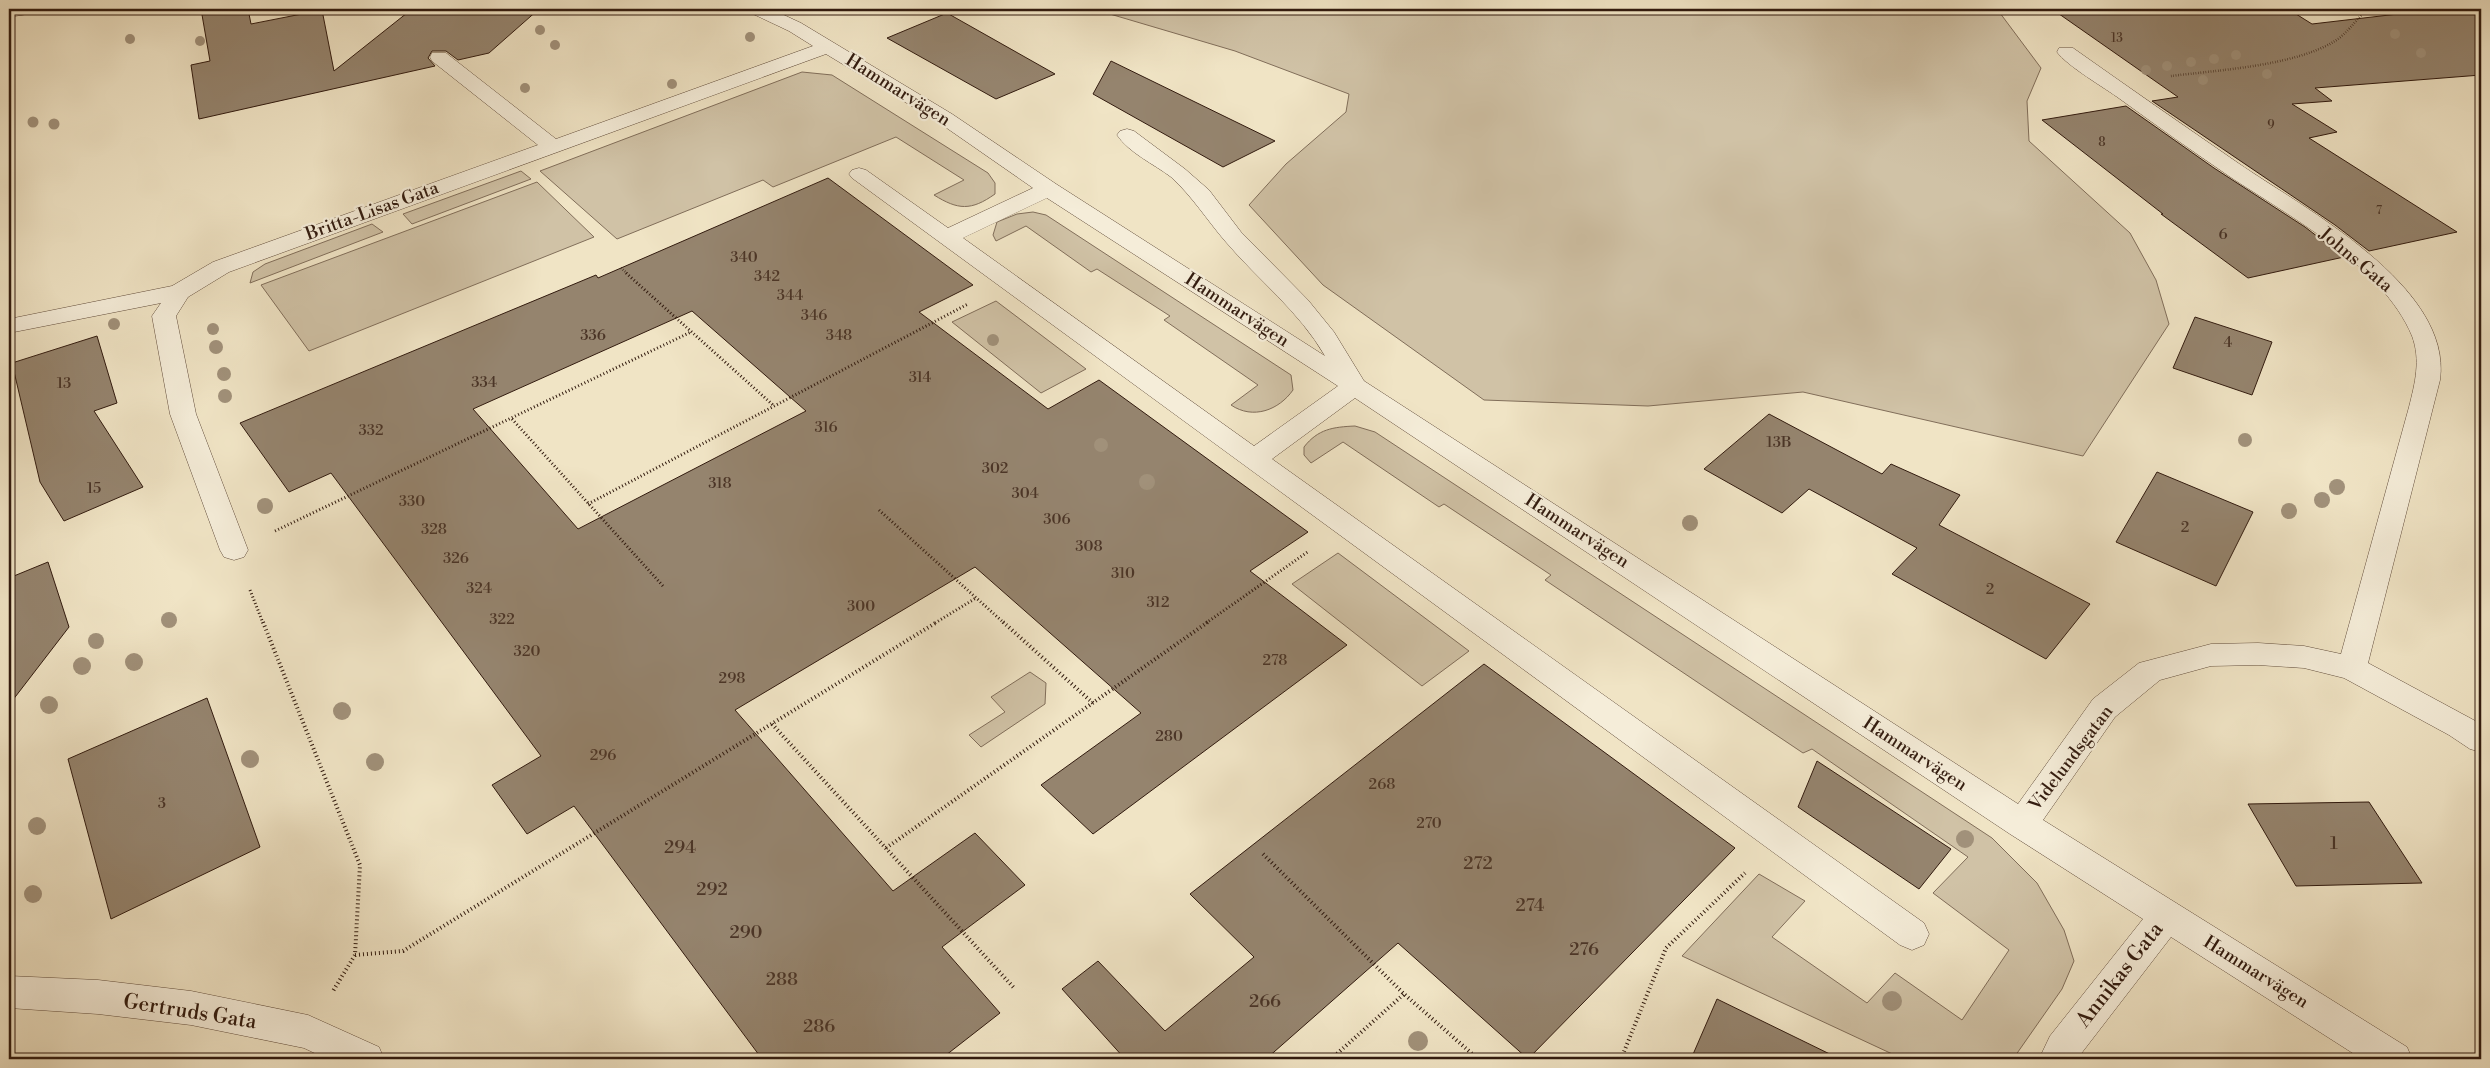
<svg xmlns="http://www.w3.org/2000/svg" width="2490" height="1068" font-family="'Libre Bodoni',serif">
<style>
.green{fill:#d0c2a6;stroke:#816e5a}
.building{fill:#95846e;stroke:#321b0f;fill-rule:evenodd}
.lines{fill:none;stroke-linecap:round;stroke-linejoin:round}
.minor-casing{stroke:#624d3c;stroke-width:1}
.path-far2{stroke:#321b0f;stroke-width:2.5;stroke-dasharray:0.5 2;stroke-linecap:butt}
.path-far1{stroke:#321b0f;stroke-width:3;stroke-dasharray:1 2.5;stroke-linecap:butt}
.path{stroke:#321b0f;stroke-width:4;stroke-dasharray:1 3;stroke-linecap:butt}
.minor{fill:#f5edd9;fill-rule:evenodd}
.tree{fill:#a1917a}
.labels{text-anchor:middle;dominant-baseline:central;stroke-width:4.5;stroke-linejoin:round;paint-order:stroke}
.far-number-label{font-size:12px;fill:#4b3527}
.number-label{font-size:15px;fill:#4b3527}
.street-label{font-size:18px;fill:#321b0f;stroke:#f5edd9}
.near-number-label{font-size:18px;fill:#4b3527}
.near-street-label{font-size:21px;fill:#321b0f;stroke:#f5edd9}
</style>
<rect width="100%" height="100%" fill="#f0e4c5"/>
<filter id="stains"><feTurbulence type="fractalNoise" baseFrequency=".004" numOctaves="4"/><feColorMatrix values="0 0 0 0 .2 0 0 0 0 .09 0 0 0 0 .02 0 0 0 .5 -.17"/></filter>
<radialGradient id="worn" r=".72"><stop offset=".6" stop-color="#630" stop-opacity="0"/><stop offset="1" stop-color="#630" stop-opacity=".3"/></radialGradient>
<g class="green">
<polygon points="1093,9 1997,9 2041,68 2027,101 2029,141 2130,233 2156,280 2169,324 2083,456 1803,392 1648,406 1484,400 1323,285 1249,205 1286,164 1346,112 1349,94 1235,51"/>
<path d="M802,72L832,75L988,173L995,183V194C971,211 958,210 934,195L964,180L896,137L773,187L763,180L617,239L540,171Z"/>
<polygon points="521,171 531,179 412,224 403,214"/>
<polygon points="537,182 594,237 309,351 261,285"/>
<path d="M1033,212L1046,215L1291,375L1293,390C1279,410 1253,420 1231,405L1258,385L1164,320L1170,316L1097,269L1091,272L1026,226L996,241L993,235L997,222L1017,214Z"/>
<polygon points="372,224 383,232 250,283 253,272 265,264"/>
<polygon points="996,301 1086,369 1041,393 952,322"/>
<path d="M1355,426L1375,432L1992,838L2037,883L2064,930L2074,961L2062,989L2013,1059H1903L1682,956L1759,874L1805,901L1772,937L1867,1003L1895,973L1962,1020L2009,950L1933,893L1968,857L1812,749L1803,753L1545,580L1551,575L1444,504L1439,507L1343,442L1311,463L1304,455V447C1318,429 1333,427 1355,426Z"/>
<polygon points="1338,553 1469,651 1422,686 1292,584"/>
<polygon points="1030,672 1046,683 1045,704 981,747 969,735 1005,712 991,697"/>
</g>
<g class="building">
<polygon points="201,9 248,9 251,24 322,10 334,71 412,9 539,9 489,53 458,60 446,51 432,51 428,58 435,66 199,119 191,65 210,61"/>
<polygon points="2052,9 2288,9 2312,24 2441,9 2481,9 2481,75 2315,88 2332,101 2292,104 2337,132 2309,138 2457,232 2369,251 2335,225 2152,101 2178,97"/>
<polygon points="947,13 1055,74 996,99 887,38"/>
<polygon points="1111,61 1275,141 1223,167 1093,94"/>
<polygon points="2126,106 2214,168 2305,227 2344,257 2248,278 2161,214 2163,214 2042,120"/>
<path d="M828,178L973,285L919,312L1048,409L1099,380L1308,532L1250,571L1347,645L1093,834L1041,785L1141,713L975,567L735,710L893,891L975,833L1025,885L942,947L1000,1013L941,1059H762L574,806L527,834L492,785L541,756L331,473L289,492L240,423L596,275L598,278ZM692,311L806,411L578,529L473,409Z"/>
<polygon points="2195,317 2272,342 2252,395 2173,368"/>
<polygon points="97,336 117,403 94,411 143,487 64,521 40,482 12,363"/>
<polygon points="1769,414 1882,474 1891,464 1960,495 1939,525 2090,604 2046,659 1892,574 1917,548 1809,489 1782,513 1704,469"/>
<polygon points="2157,472 2253,512 2216,586 2116,542"/>
<polygon points="48,562 69,627 9,705 9,578"/>
<polygon points="1484,664 1735,848 1528,1059 1398,943 1266,1059 1125,1059 1062,989 1098,961 1165,1031 1254,957 1190,894"/>
<polygon points="207,698 260,847 111,919 68,759"/>
<polygon points="1817,761 1951,849 1919,889 1798,807"/>
<polygon points="2369,802 2422,883 2296,886 2248,804"/>
<polygon points="1717,999 1840,1059 1691,1059"/>
</g>
<g class="lines">
<defs>
<g id="minor">
<polygon points="9,9 37,9 34,13 9,17"/>
<path d="M748,9H771L801,23L952,114L1056,184L1325,356C1299,311 1258,280 1225,241C1207,220 1192,196 1171,177C1154,164 1129,153 1117,135L1120,131L1127,129L1134,131L1185,169L1209,190L1241,232L1308,300L1334,332L1364,381L2018,804L2093,699L2139,663L2211,644L2258,643L2304,646L2341,654L2409,407C2415,383 2421,360 2412,336C2383,266 2289,216 2229,176C2192,151 2156,125 2120,99C2105,88 2067,66 2057,52L2059,48H2073C2128,87 2183,125 2238,163C2303,208 2453,286 2440,380L2368,663L2481,724V752L2470,749L2449,735L2344,678L2304,668L2258,665L2211,666L2160,680L2115,717L2043,820L2407,1047L2412,1059H2362L2171,937L2077,1059H2039L2050,1036L2143,919L2010,834L1355,398L1272,459L1924,923L1929,934L1924,945L1912,950L1900,945L852,178L849,174L852,170L859,168L866,170L948,228L1033,188L938,122L826,54L229,272L188,297L176,316L196,414L248,550L244,557L234,560L224,557L220,550L170,414L152,316L161,303L9,333V319L172,286L213,262L538,145L432,61L430,57L432,53H446L556,139L813,46L789,31L751,13ZM1047,198L1338,386L1254,446L963,238Z"/>
<polygon points="9,976 98,980 191,991 308,1015 379,1047 384,1059 327,1059 304,1048 191,1025 98,1014 9,1008"/>
</g>
</defs>
<use href="#minor" class="minor-casing"/>
<g class="path-far2">
<path d="M2171,76C2219,70 2294,66 2335,41C2348,33 2356,19 2368,9"/>
<polyline points="621,268 628,274"/>
</g>
<g class="path-far1">
<polyline points="626,273 773,405"/>
<polyline points="512,419 663,586"/>
<polyline points="588,504 968,304"/>
<polyline points="879,510 1004,623"/>
<polyline points="275,531 691,332"/>
<polyline points="250,590 263,623"/>
<polyline points="935,623 976,598"/>
<polyline points="1206,623 1309,551"/>
</g>
<g class="path">
<polyline points="263,622 360,865 355,955 333,991"/>
<polyline points="1003,622 1094,704"/>
<polyline points="772,724 1015,989"/>
<polyline points="886,848 1208,622"/>
<polyline points="1263,854 1404,994 1478,1059"/>
<polyline points="355,955 403,951 937,622"/>
<polyline points="1331,1059 1404,994"/>
<polyline points="1621,1059 1666,948 1745,873"/>
</g>
<use href="#minor" class="minor"/>
</g>
<g class="tree">
<circle cx="540" cy="30" r="5"/>
<circle cx="2395" cy="34" r="5"/>
<circle cx="750" cy="37" r="5"/>
<circle cx="130" cy="39" r="5"/>
<circle cx="200" cy="41" r="5"/>
<circle cx="555" cy="45" r="5"/>
<circle cx="2421" cy="53" r="5"/>
<circle cx="2236" cy="55" r="5"/>
<circle cx="2214" cy="59" r="5"/>
<circle cx="2191" cy="62" r="5"/>
<circle cx="2167" cy="66" r="5"/>
<circle cx="2146" cy="70" r="5"/>
<circle cx="2267" cy="74" r="5"/>
<circle cx="2203" cy="80" r="5"/>
<circle cx="672" cy="84" r="5"/>
<circle cx="525" cy="88" r="5"/>
<circle cx="33" cy="122" r="5.5"/>
<circle cx="54" cy="124" r="5.5"/>
<circle cx="114" cy="324" r="6"/>
<circle cx="213" cy="329" r="6"/>
<circle cx="993" cy="340" r="6"/>
<circle cx="216" cy="347" r="7"/>
<circle cx="224" cy="374" r="7"/>
<circle cx="225" cy="396" r="7"/>
<circle cx="2245" cy="440" r="7"/>
<circle cx="1101" cy="445" r="7"/>
<circle cx="1147" cy="482" r="8"/>
<circle cx="2337" cy="487" r="8"/>
<circle cx="2322" cy="500" r="8"/>
<circle cx="265" cy="506" r="8"/>
<circle cx="2289" cy="511" r="8"/>
<circle cx="1690" cy="523" r="8"/>
<circle cx="169" cy="620" r="8"/>
<circle cx="96" cy="641" r="8"/>
<circle cx="134" cy="662" r="9"/>
<circle cx="82" cy="666" r="9"/>
<circle cx="49" cy="705" r="9"/>
<circle cx="342" cy="711" r="9"/>
<circle cx="250" cy="759" r="9"/>
<circle cx="375" cy="762" r="9"/>
<circle cx="37" cy="826" r="9"/>
<circle cx="1965" cy="839" r="9"/>
<circle cx="33" cy="894" r="9"/>
<circle cx="1892" cy="1001" r="10"/>
<circle cx="1418" cy="1041" r="10"/>
</g>
<g class="labels">
<g class="far-number-label">
<text x="2117" y="38">13</text>
<text x="2271" y="125">9</text>
<text x="2102" y="142">8</text>
<text x="2379" y="210">7</text>
</g>
<g class="number-label">
<text x="2223" y="234">6</text>
<text x="744" y="257">340</text>
<text x="767" y="276">342</text>
<text x="790" y="295">344</text>
<text x="814" y="315">346</text>
<text x="593" y="335">336</text>
<text x="839" y="335">348</text>
<text x="2228" y="342">4</text>
<text x="920" y="377">314</text>
<text x="484" y="382">334</text>
<text x="64" y="383">13</text>
<text x="826" y="427">316</text>
<text x="371" y="430">332</text>
<text x="1779" y="442">13B</text>
<text x="995" y="468">302</text>
<text x="720" y="483">318</text>
<text x="94" y="488">15</text>
<text x="1025" y="493">304</text>
<text x="412" y="501">330</text>
<text x="1057" y="519">306</text>
<text x="2185" y="527">2</text>
<text x="434" y="529">328</text>
<text x="1089" y="546">308</text>
<text x="456" y="558">326</text>
<text x="1123" y="573">310</text>
<text x="479" y="588">324</text>
<text x="1990" y="589">2</text>
<text x="1158" y="602">312</text>
<text x="861" y="606">300</text>
<text x="502" y="619">322</text>
<text x="527" y="651">320</text>
<text x="1275" y="660">278</text>
<text x="732" y="678">298</text>
<text x="1169" y="736">280</text>
<text x="603" y="755">296</text>
<text x="1382" y="784">268</text>
<text x="162" y="803">3</text>
<text x="1429" y="823">270</text>
</g>
<g class="street-label">
<text transform="translate(898 90) rotate(32)">Hammarvägen</text>
<text transform="translate(372 211) rotate(-20)">Britta-Lisas Gata</text>
<text transform="translate(2356 260) rotate(40)">Johns Gata</text>
<text transform="translate(1237 310) rotate(33)">Hammarvägen</text>
<text transform="translate(1577 531) rotate(33)">Hammarvägen</text>
<text transform="translate(1915 754) rotate(33)">Hammarvägen</text>
<text transform="translate(2071 758) rotate(-53)">Videlundsgatan</text>
<text transform="translate(2256 972) rotate(32)">Hammarvägen</text>
</g>
<g class="near-number-label">
<text x="2334" y="843">1</text>
<text x="680" y="847">294</text>
<text x="1478" y="863">272</text>
<text x="712" y="889">292</text>
<text x="1530" y="905">274</text>
<text x="746" y="932">290</text>
<text x="1584" y="949">276</text>
<text x="782" y="979">288</text>
<text x="1265" y="1001">266</text>
<text x="819" y="1026">286</text>
</g>
<g class="near-street-label">
<text transform="translate(2120 975) rotate(-52)">Annikas Gata</text>
<text transform="translate(190 1012) rotate(9)">Gertruds Gata</text>
</g>
</g>
<rect width="2490" height="1068" fill="none" stroke="#f0e4c5" stroke-width="30"/>
<rect x="10" y="10" width="2470" height="1048" fill="none" stroke="#321b0f" stroke-width="2.5"/>
<rect x="15" y="15" width="2460" height="1038" fill="none" stroke="#321b0f"/>
<rect width="100%" height="100%" filter="url(#stains)"/>
<rect width="100%" height="100%" fill="url(#worn)"/>
</svg>
